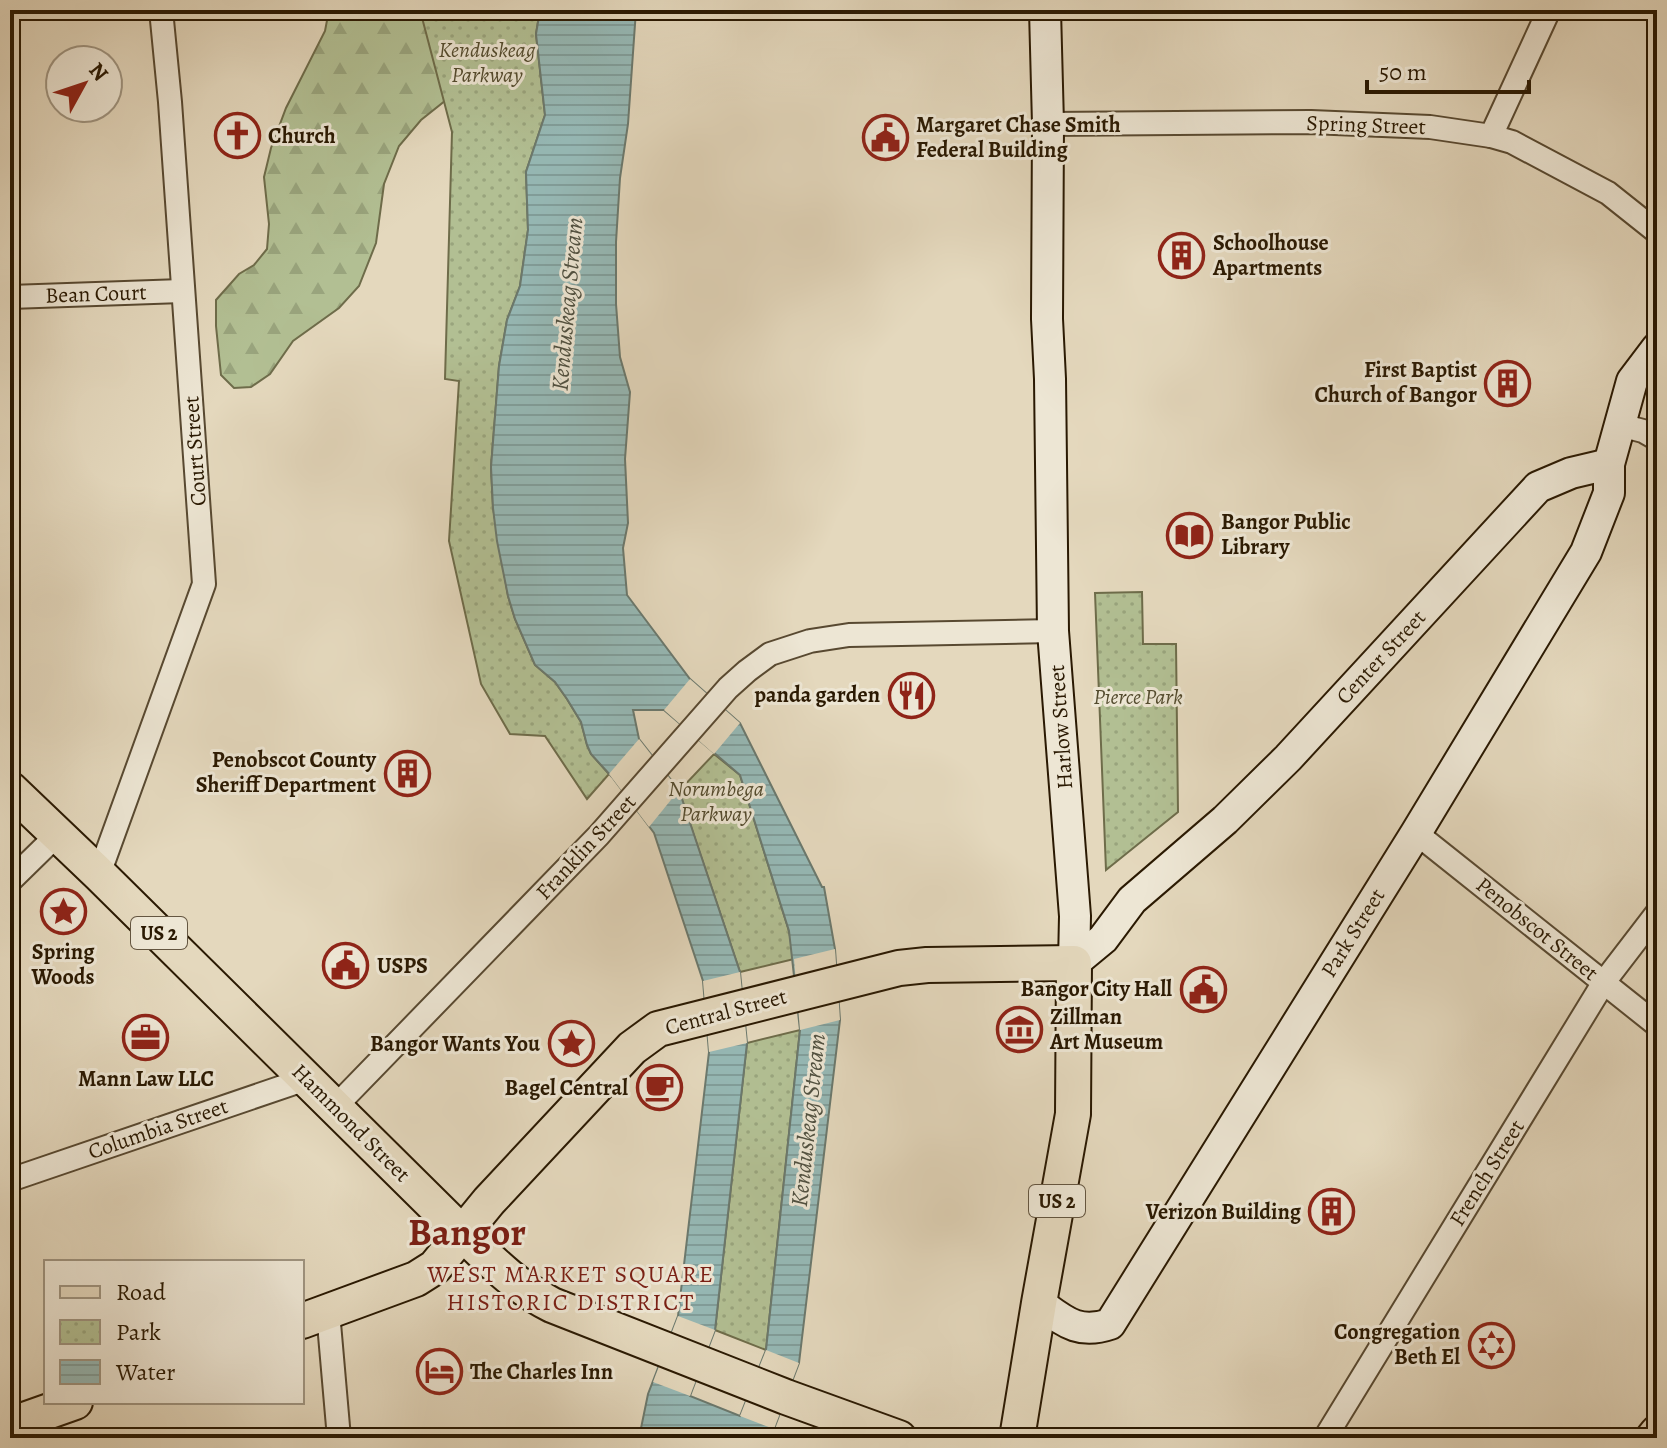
<svg xmlns="http://www.w3.org/2000/svg" width="1667" height="1448" font-family="Alegreya,serif">
<style>
.forest{fill:url(#forest-firs);stroke:#6e6c4a;stroke-width:2}
.park{fill:url(#park-dots);stroke:#6e6c4a;stroke-width:2}
.water{fill:url(#water-rules);stroke:#6b796e;stroke-width:2;fill-rule:evenodd}
.pier{fill:#e4d8bd}
.lines{fill:none;stroke-linecap:round;stroke-linejoin:round}
.street-casing{stroke:#584931;stroke-width:26}
.secondary-casing{stroke:#2a1902;stroke-width:34}
.primary-casing{stroke:#2a1902;stroke-width:38}
.street{stroke:#ede6d4;stroke-width:22}
.secondary{stroke:#ede6d4;stroke-width:30}
.primary{stroke:#e4d8bd;stroke-width:34}
.labels{text-anchor:middle;dominant-baseline:central;stroke-width:6;stroke-linejoin:round;paint-order:stroke}
.shield{fill:#ede6d4;stroke:#645641;stroke-width:2}
.shield-label{font-size:20px;font-weight:bold;fill:#2a1902}
.park-label{font-size:22px;font-style:italic;fill:#534b2e;stroke:#ede6d4}
.poi-label{font-size:22px;font-weight:bold;fill:#2a1902;stroke:#ede6d4;text-anchor:end}
.street-label{font-size:22px;fill:#2a1902;stroke:#ede6d4}
.water-label{font-size:24px;font-style:italic;fill:#505141;stroke:#ede6d4}
.neighbourhood-label{font-size:24px;letter-spacing:2px;fill:#7a1f14;stroke:#ede6d4}
.town-label{font-size:38px;font-weight:bold;fill:#7a1f14;stroke:#ede6d4}
</style>
<defs>
<pattern id="forest-firs" width="22" height="20" patternUnits="userSpaceOnUse" patternTransform="scale(2)"><rect width="22" height="20" fill="#b2bf93"/><path d="M5 1l3.5 6h-7zM16 11l3.5 6h-7z" fill="#99a47d"/></pattern>
<pattern id="park-dots" width="8" height="8" patternUnits="userSpaceOnUse" patternTransform="scale(2)"><rect width="8" height="8" fill="#b2bf93"/><path d="M2 2h.1M6 6h.1" fill="none" stroke="#99a47d" stroke-width="1.8" stroke-linecap="round"/></pattern>
<pattern id="water-rules" width="6" height="5" patternUnits="userSpaceOnUse" patternTransform="scale(2)"><rect width="6" height="5" fill="#96b9b6"/><path d="M0 2.5h6" fill="none" stroke="#819e9b"/></pattern>
</defs>
<rect width="100%" height="100%" fill="#e4d8bd"/>
<filter id="stains"><feTurbulence type="fractalNoise" baseFrequency=".0025" numOctaves="4"/><feColorMatrix values="0 0 0 0 .2 0 0 0 0 .09 0 0 0 0 .02 0 0 0 .5 -.17"/></filter>
<radialGradient id="worn" r=".72"><stop offset=".6" stop-color="#630" stop-opacity="0"/><stop offset="1" stop-color="#630" stop-opacity=".3"/></radialGradient>
<polygon class="forest" points="329,10 494,10 446,100 421,120 399,146 384,184 376,243 359,286 339,308 293,341 270,374 251,387 234,388 221,375 216,326 216,300 239,274 254,265 267,249 269,224 264,177 271,148 286,108 325,31"/>
<g class="park">
<polygon points="420,10 540,10 536,34 545,115 526,172 528,230 520,286 507,320 499,366 491,467 493,508 508,596 515,619 535,665 555,682 567,699 581,722 587,745 591,754 609,774 587,799 545,736 510,734 481,684 449,541 459,381 445,379 452,132"/>
<polygon points="1142,592 1143,644 1176,644 1178,812 1106,870 1095,593"/>
<polygon points="714,754 740,775 789,931 794,959 740,972 679,791"/>
<polygon points="800,1030 766,1350 715,1330 747,1043"/>
</g>
<path class="water" d="M540,10H636L628,124L620,178L616,242V304L620,357L630,392L625,459L628,523L623,548L627,595L690,679L740,723L822,887H824L835,949L840,1020L799,1363L774,1429L773,1438H639L648,1394L678,1316L709,1052L703,981L654,833L612,777L591,754L587,745L581,722L567,699L555,682L535,665L515,619L508,596L497,541L493,508L491,467L499,366L507,320L520,286L528,230L526,172L545,115L536,34ZM633,710H664L740,775L789,931L800,1030L766,1350L740,1416L690,1396L715,1330L747,1043L740,972L679,790L639,739Z"/>
<g class="pier">
<polygon points="690,679 740,723 714,754 664,710"/>
<polygon points="639,739 679,790 649,827 609,774"/>
<polygon points="835,949 840,1020 800,1030 794,959"/>
<polygon points="740,972 747,1043 709,1052 703,981"/>
<polygon points="678,1316 715,1330 690,1396 653,1382"/>
<polygon points="766,1350 799,1363 774,1429 740,1416"/>
</g>
<g class="lines">
<defs>
<g id="street">
<polyline points="1048,124 1311,122 1430,127 1491,136 1512,142 1608,193 1657,232"/>
<polyline points="1491,136 1549,10"/>
<polyline points="10,297 182,291"/>
<polyline points="1620,425 1643,431 1657,439"/>
<polyline points="1416,833 1657,1025"/>
<polyline points="99,874 204,584 170,102 161,10"/>
<polyline points="10,881 57,835"/>
<polyline points="335,1107 599,835 728,688 747,671 770,654 810,641 849,635 1053,631"/>
<polyline points="10,1180 306,1079"/>
<polyline points="328,1312 339,1438"/>
<polyline points="1325,1438 1604,982 1657,913"/>
</g>
<g id="secondary">
<polyline points="1045,10 1048,124 1047,319 1050,379 1053,631 1075,916 1074,963"/>
<polyline points="1074,963 1103,939 1132,900 1225,820 1288,758 1538,487 1571,473 1609,464"/>
<path d="M1039,1303C1064,1321 1078,1335 1110,1324L1416,833L1586,552L1609,493V464L1632,381L1657,348"/>
</g>
<g id="primary">
<path d="M10,789L99,874L463,1234C492,1262 515,1286 552,1305L786,1397L899,1438"/>
<polyline points="302,1321 416,1279 435,1267 489,1201 632,1048 658,1029 899,968 927,965 1074,963 1073,1114 1039,1303 1017,1438"/>
<polyline points="10,1425 75,1402"/>
<polyline points="1653,1438 1657,1433"/>
</g>
</defs>
<use href="#street" class="street-casing"/>
<use href="#secondary" class="secondary-casing"/>
<use href="#primary" class="primary-casing"/>
<use href="#street" class="street"/>
<use href="#secondary" class="secondary"/>
<use href="#primary" class="primary"/>
</g>
<defs>
<symbol id="church-ring" viewBox="-11 -11 22 22"><circle r="9.5" fill="#ede6d4" stroke="#8f2418" stroke-width="1.5"/><path d="M-1.2-6h2.4v3.5h3.3v2.4h-3.3V6h-2.4V-.1h-3.3v-2.4h3.3Z" fill="#8f2418"/></symbol>
<symbol id="civic-ring" viewBox="-11 -11 22 22"><circle r="9.5" fill="#ede6d4" stroke="#8f2418" stroke-width="1.5"/><path d="M-.6-6.5H3V-4.5H.6V-3L4-1V1h2V6H-6V1h2V-1L-.6-3ZM-1.2 2.5V6h2.4V2.5Z" fill="#8f2418"/></symbol>
<symbol id="building-ring" viewBox="-11 -11 22 22"><circle r="9.5" fill="#ede6d4" stroke="#8f2418" stroke-width="1.5"/><path d="M-4-6H4V6H1V3H-1V6H-4ZM-2.5-4.3h1.7v1.8h-1.7ZM.8-4.3h1.7v1.8H.8ZM-2.5-1h1.7V.8h-1.7ZM.8-1h1.7V.8H.8Z" fill="#8f2418"/></symbol>
<symbol id="library-ring" viewBox="-11 -11 22 22"><circle r="9.5" fill="#ede6d4" stroke="#8f2418" stroke-width="1.5"/><path d="M-6-4Q-3-5.5-.7-3.5V5Q-3 3-6 4ZM6-4Q3-5.5 .7-3.5V5Q3 3 6 4Z" fill="#8f2418"/></symbol>
<symbol id="restaurant-ring" viewBox="-11 -11 22 22"><circle r="9.5" fill="#ede6d4" stroke="#8f2418" stroke-width="1.5"/><path d="M-5-6h1v4h1v-4h1v4h1v-4h1v5L-1.5 .5V6h-2V.5L-5-1ZM5-6V6H3V1.5H1.5Q1.5-4 5-6Z" fill="#8f2418"/></symbol>
<symbol id="sight-ring" viewBox="-11 -11 22 22"><circle r="9.5" fill="#ede6d4" stroke="#8f2418" stroke-width="1.5"/><path d="M0-6L1.8-2.2L6-1.7L2.9 1.2L3.7 5.4L0 3.3L-3.7 5.4L-2.9 1.2L-6-1.7L-1.8-2.2Z" fill="#8f2418"/></symbol>
<symbol id="museum-ring" viewBox="-11 -11 22 22"><circle r="9.5" fill="#ede6d4" stroke="#8f2418" stroke-width="1.5"/><path d="M0-6L6-3V-2H-6V-3ZM-5-1h2V3h-2ZM-1-1h2V3h-2ZM3-1h2V3H3ZM-6 4H6V6H-6Z" fill="#8f2418"/></symbol>
<symbol id="office-ring" viewBox="-11 -11 22 22"><circle r="9.5" fill="#ede6d4" stroke="#8f2418" stroke-width="1.5"/><path d="M-6-3h4V-5.5h4V-3h4V5H-6ZM-1-4.5V-3h2v-1.5ZM-6 0V1H6V0Z" fill="#8f2418"/></symbol>
<symbol id="cafe-ring" viewBox="-11 -11 22 22"><circle r="9.5" fill="#ede6d4" stroke="#8f2418" stroke-width="1.5"/><path d="M-5.5-4.5H6V0H3Q3 3.5 0 3.5H-2.5Q-5.5 3.5-5.5 0ZM3-3.2v2h1.7v-2ZM-6 4.5H4V6H-6Z" fill="#8f2418"/></symbol>
<symbol id="synagogue-ring" viewBox="-11 -11 22 22"><circle r="9.5" fill="#ede6d4" stroke="#8f2418" stroke-width="1.5"/><path d="M0-6.5L5.6 3.2H-5.6ZM0 6.5L5.6-3.2H-5.6Z" fill="#8f2418"/></symbol>
<symbol id="hotel-ring" viewBox="-11 -11 22 22"><circle r="9.5" fill="#ede6d4" stroke="#8f2418" stroke-width="1.5"/><path d="M-6-4.5h1.5V1H6V5H4.5V3h-9V5H-6ZM-4 0a1.8 1.8 0 1 1 3.6 0ZM.5 0V-2.5h3Q6-2.5 6 0Z" fill="#8f2418"/></symbol>
</defs>
<g fill-rule="evenodd">
<use href="#church-ring" x="212" y="110" width="51" height="51"/>
<use href="#civic-ring" x="860" y="112" width="51" height="51"/>
<use href="#building-ring" x="1156" y="230" width="51" height="51"/>
<use href="#building-ring" x="1482" y="358" width="51" height="51"/>
<use href="#library-ring" x="1164" y="510" width="51" height="51"/>
<use href="#restaurant-ring" x="886" y="670" width="51" height="51"/>
<use href="#building-ring" x="382" y="748" width="51" height="51"/>
<use href="#sight-ring" x="38" y="886" width="51" height="51"/>
<use href="#civic-ring" x="320" y="940" width="51" height="51"/>
<use href="#civic-ring" x="1178" y="964" width="51" height="51"/>
<use href="#museum-ring" x="994" y="1004" width="51" height="51"/>
<use href="#office-ring" x="120" y="1012" width="51" height="51"/>
<use href="#sight-ring" x="546" y="1018" width="51" height="51"/>
<use href="#cafe-ring" x="634" y="1062" width="51" height="51"/>
<use href="#building-ring" x="1306" y="1186" width="51" height="51"/>
<use href="#synagogue-ring" x="1466" y="1320" width="51" height="51"/>
<use href="#hotel-ring" x="414" y="1346" width="51" height="51"/>
</g>
<g class="labels">
<g class="shield">
<rect x="131" y="917" width="56" height="32" rx="6"/>
<rect x="1029" y="1185" width="56" height="32" rx="6"/>
</g>
<g class="shield-label">
<text x="159" y="933">US 2</text>
<text x="1057" y="1201">US 2</text>
</g>
<g class="park-label">
<text x="487" y="50">Kenduskeag<tspan x="487" dy="25">Parkway</tspan></text>
<text x="1138" y="697">Pierce Park</text>
<text x="716" y="789">Norumbega<tspan x="716" dy="25">Parkway</tspan></text>
</g>
<g class="poi-label">
<text x="916" y="125" text-anchor="start">Margaret Chase Smith<tspan x="916" dy="25">Federal Building</tspan></text>
<text x="268" y="136" text-anchor="start">Church</text>
<text x="1213" y="243" text-anchor="start">Schoolhouse<tspan x="1213" dy="25">Apartments</tspan></text>
<text x="1477" y="370">First Baptist<tspan x="1477" dy="25">Church of Bangor</tspan></text>
<text x="1221" y="522" text-anchor="start">Bangor Public<tspan x="1221" dy="25">Library</tspan></text>
<text x="880" y="695">panda garden</text>
<text x="376" y="760">Penobscot County<tspan x="376" dy="25">Sheriff Department</tspan></text>
<text x="63" y="952" text-anchor="middle">Spring<tspan x="63" dy="25">Woods</tspan></text>
<text x="377" y="966" text-anchor="start">USPS</text>
<text x="1172" y="989">Bangor City Hall</text>
<text x="1050" y="1017" text-anchor="start">Zillman<tspan x="1050" dy="25">Art Museum</tspan></text>
<text x="540" y="1044">Bangor Wants You</text>
<text x="146" y="1079" text-anchor="middle">Mann Law LLC</text>
<text x="628" y="1088">Bagel Central</text>
<text x="1301" y="1212">Verizon Building</text>
<text x="1460" y="1332">Congregation<tspan x="1460" dy="25">Beth El</tspan></text>
<text x="470" y="1372" text-anchor="start">The Charles Inn</text>
</g>
<g class="street-label">
<text transform="translate(1366 125) rotate(2)">Spring Street</text>
<text transform="translate(96 294) rotate(-2)">Bean Court</text>
<text transform="translate(195 451) rotate(-94)">Court Street</text>
<text transform="translate(1381 657) rotate(-47)">Center Street</text>
<text transform="translate(1061 727) rotate(-94)">Harlow Street</text>
<text transform="translate(586 847) rotate(-47)">Franklin Street</text>
<text transform="translate(1537 929) rotate(39)">Penobscot Street</text>
<text transform="translate(1353 933) rotate(-58)">Park Street</text>
<text transform="translate(726 1012) rotate(-15)">Central Street</text>
<text transform="translate(351 1123) rotate(45)">Hammond Street</text>
<text transform="translate(158 1129) rotate(-19)">Columbia Street</text>
<text transform="translate(1487 1173) rotate(-58)">French Street</text>
</g>
<g class="water-label">
<text transform="translate(567 304) rotate(-85)">Kenduskeag Stream</text>
<text transform="translate(808 1120) rotate(-84)">Kenduskeag Stream</text>
</g>
<g class="neighbourhood-label">
<text x="571" y="1274">WEST MARKET SQUARE<tspan x="571" dy="28">HISTORIC DISTRICT</tspan></text>
</g>
<g class="town-label">
<text x="467" y="1232">Bangor</text>
</g>
</g>
<rect width="1667" height="1448" fill="none" stroke="#e4d8bd" stroke-width="40"/>
<rect x="12" y="12" width="1643" height="1424" fill="none" stroke="#2a1902" stroke-width="4"/>
<rect x="20" y="20" width="1627" height="1408" fill="none" stroke="#2a1902" stroke-width="2"/>
<rect x="44" y="1260" width="260" height="144" fill="#ede6d4" stroke="#9f9480" stroke-width="2"/>
<rect x="60" y="1286" width="40" height="12" fill="#e4d8bd" stroke="#9f9480" stroke-width="2"/>
<text x="116" y="1300" font-size="24" fill="#2a1902">Road</text>
<rect x="60" y="1320" width="40" height="24" fill="url(#park-dots)" stroke="#9f9480" stroke-width="2"/>
<text x="116" y="1340" font-size="24" fill="#2a1902">Park</text>
<rect x="60" y="1360" width="40" height="24" fill="url(#water-rules)" stroke="#9f9480" stroke-width="2"/>
<text x="116" y="1380" font-size="24" fill="#2a1902">Water</text>
<g transform="translate(84 84) rotate(50)"><circle r="38" fill="#ede6d4" stroke="#9f9480" stroke-width="2"/>
<path d="M0-6L14 30L0 20L-14 30Z" fill="#8f2418"/>
<text y="-12" font-size="22" font-weight="bold" text-anchor="middle" fill="#2a1902">N</text>
</g>
<path d="M1367 80v12h162v-12" fill="none" stroke="#2a1902" stroke-width="4"/>
<text x="1379" y="80" font-size="24" fill="#2a1902" stroke="#ede6d4" stroke-width="6" paint-order="stroke">50 m</text>
<rect width="100%" height="100%" filter="url(#stains)"/>
<rect width="100%" height="100%" fill="url(#worn)"/>
</svg>
